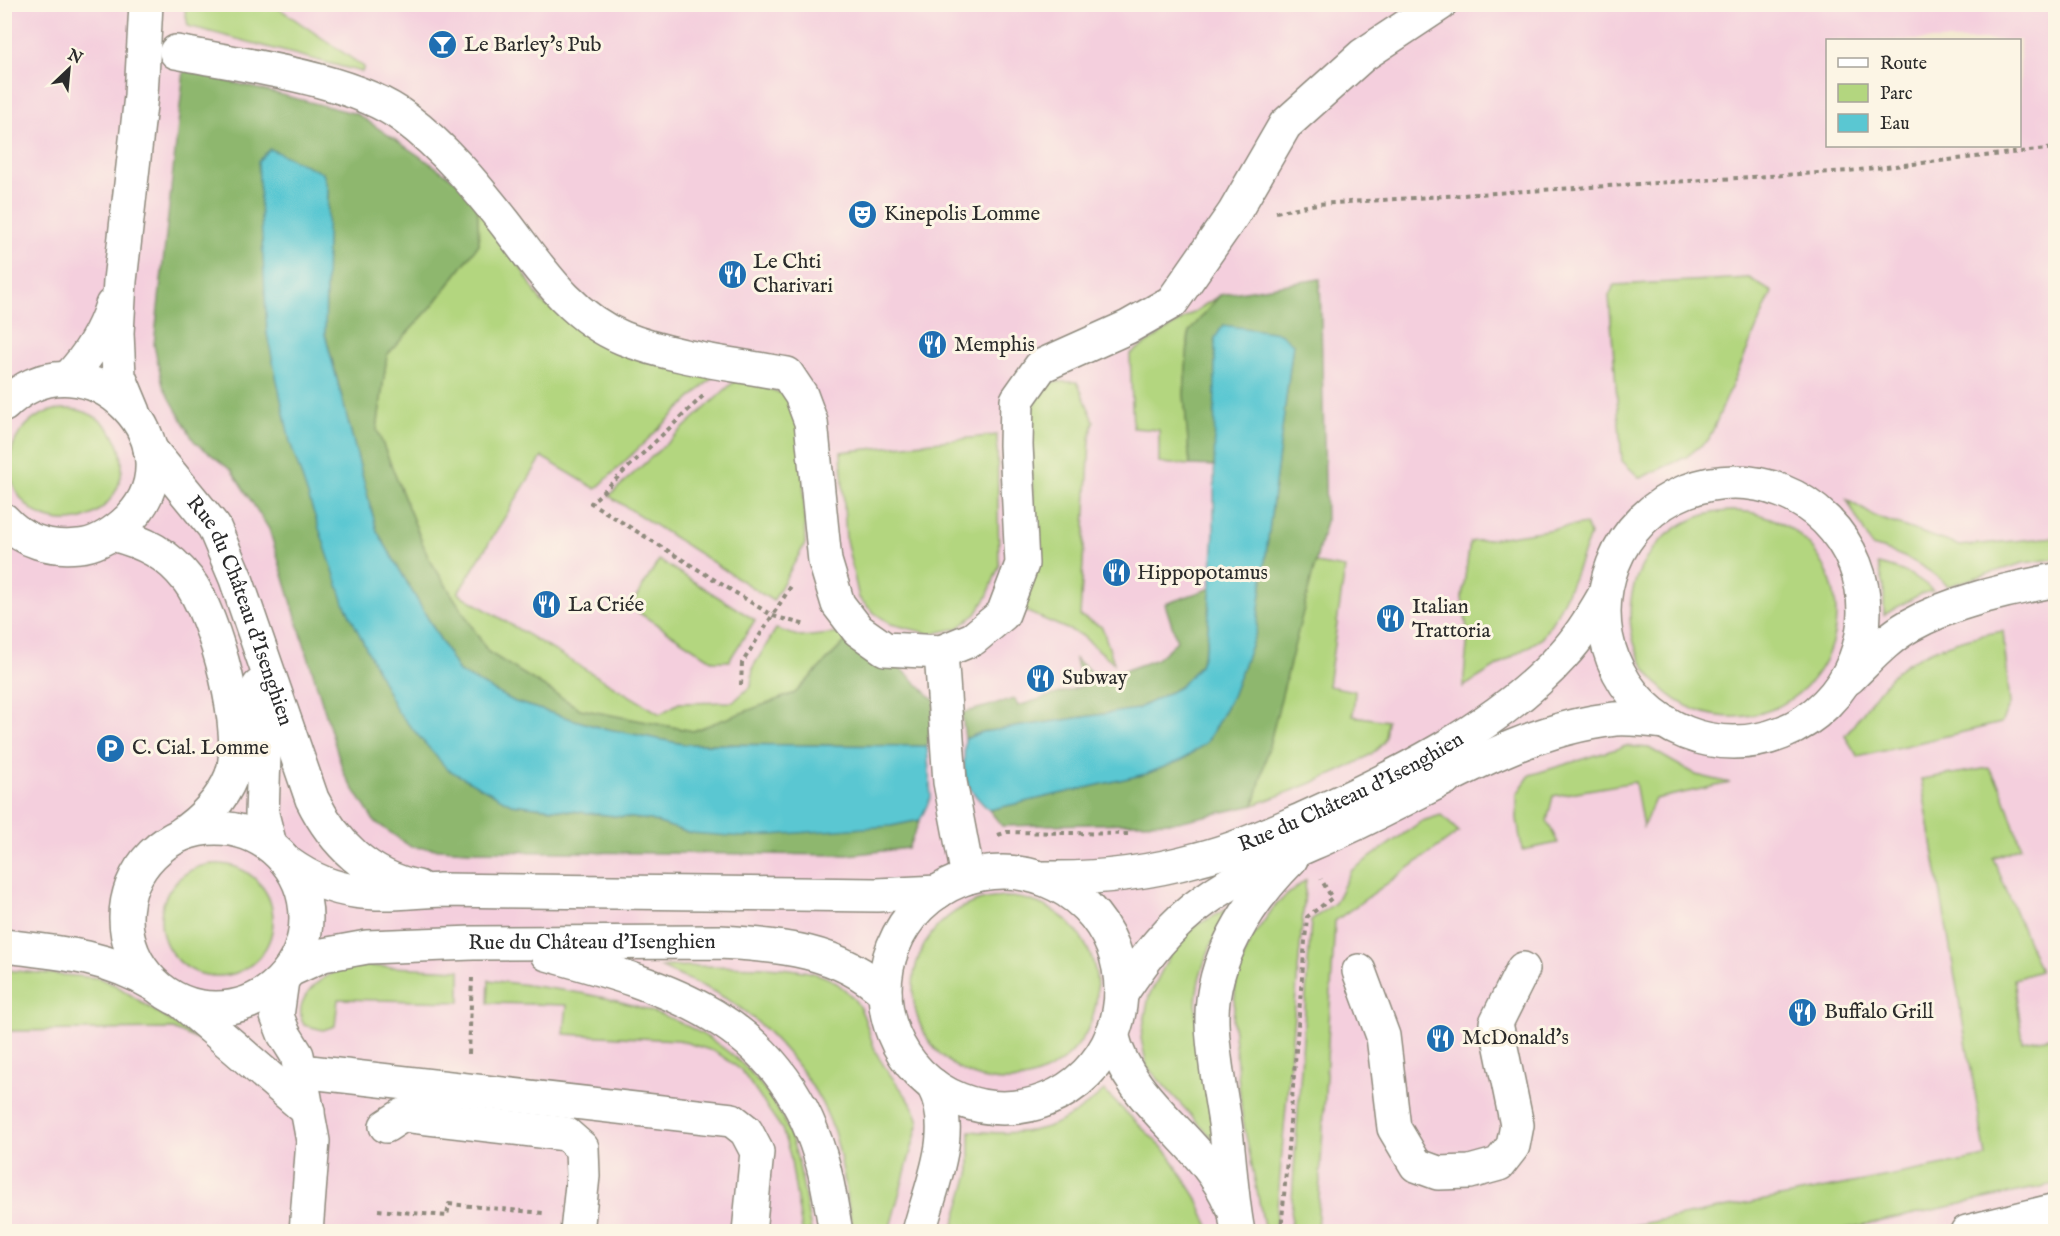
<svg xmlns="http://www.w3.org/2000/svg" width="2060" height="1236" font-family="'IM FELL English',serif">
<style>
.built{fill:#f4cfdd;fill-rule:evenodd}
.green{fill:#b3d67f;stroke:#6f8055;stroke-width:1.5}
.forest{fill:#8eb76e;stroke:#5c714c;stroke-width:1.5}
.water{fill:#5ac7d2;stroke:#42797e;stroke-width:1.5}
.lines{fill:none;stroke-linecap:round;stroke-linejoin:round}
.minor-casing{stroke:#8f8a7d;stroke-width:36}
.highway-casing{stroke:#8f8a7d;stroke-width:36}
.path{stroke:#8f8a7d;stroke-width:4;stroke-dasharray:4.5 4.5;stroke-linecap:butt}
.minor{stroke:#fff;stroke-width:33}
.highway{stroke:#fff;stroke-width:33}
.labels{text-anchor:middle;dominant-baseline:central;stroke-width:6;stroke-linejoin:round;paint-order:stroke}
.poi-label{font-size:21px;fill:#2b2b2b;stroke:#fcf5e5;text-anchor:start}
.street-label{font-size:21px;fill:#2b2b2b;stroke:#fcf5e5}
</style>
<rect width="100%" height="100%" fill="#fcf5e5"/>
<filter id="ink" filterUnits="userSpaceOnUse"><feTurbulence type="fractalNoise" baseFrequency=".0167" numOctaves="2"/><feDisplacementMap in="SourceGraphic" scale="12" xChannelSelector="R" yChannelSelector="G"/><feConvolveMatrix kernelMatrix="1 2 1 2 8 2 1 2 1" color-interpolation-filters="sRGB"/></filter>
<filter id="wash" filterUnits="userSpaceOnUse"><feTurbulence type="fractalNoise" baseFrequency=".008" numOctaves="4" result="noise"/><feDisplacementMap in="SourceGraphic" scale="24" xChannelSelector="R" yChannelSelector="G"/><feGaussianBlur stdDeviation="1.35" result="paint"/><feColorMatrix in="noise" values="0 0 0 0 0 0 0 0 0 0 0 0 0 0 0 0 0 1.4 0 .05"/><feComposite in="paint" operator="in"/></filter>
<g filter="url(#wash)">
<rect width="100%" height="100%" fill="#f3e9cf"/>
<path class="built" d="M5,5H2055V1211L1975,1232H5ZM1828,40H2020V146H1828Z"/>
<g class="green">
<polygon points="184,5 274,5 364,67 362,72 188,26"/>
<polygon points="477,195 542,303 613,340 717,373 596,489 542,457 458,593 660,714 679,703 733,702 751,686 753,667 776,629 801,637 841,633 846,641 795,693 693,731 580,709 488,652 428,557 377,430 387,355 434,304 479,244"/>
<polygon points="1749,278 1772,292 1709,439 1686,457 1640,478 1622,461 1609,296 1614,285"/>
<polygon points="1220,295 1189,332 1184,394 1190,465 1159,463 1159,430 1133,428 1130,354"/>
<polygon points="738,378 781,393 796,406 803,449 805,544 773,601 609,496"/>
<polygon points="1045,382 1077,382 1094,421 1090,439 1080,616 1102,627 1114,663 1081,635 1020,609 1028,600 1033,496 1027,420"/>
<circle cx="66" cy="465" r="56"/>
<polygon points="997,435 999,566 987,597 976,614 958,628 931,634 891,624 873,612 859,598 846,540 841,452"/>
<path d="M1847,500L1876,517L1960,546L2055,537V559L2023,563L1948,586C1925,565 1902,554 1872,546Z"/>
<circle cx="1733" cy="614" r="103"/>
<polygon points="1586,524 1590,535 1573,580 1556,616 1541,639 1463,687 1468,635 1462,598 1470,542"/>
<polygon points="659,560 755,620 729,661 713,661 630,607"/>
<path d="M1315,563L1345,568L1328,686L1355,691L1353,716L1387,721C1386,728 1386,738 1383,743C1365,767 1284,793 1254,805Z"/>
<path d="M1878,564C1900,569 1917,575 1933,591L1920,594L1884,615V586Z"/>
<path d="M2003,631L2010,704L2001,723L1858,757L1845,736C1859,719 1883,681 1900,668C1930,647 1967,637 2003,631Z"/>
<polygon points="1626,746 1649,748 1696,775 1730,783 1655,799 1643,827 1635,782 1553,796 1547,821 1558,843 1522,850 1517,819 1517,794 1530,775"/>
<polygon points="1989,768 2001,788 2021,847 1993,858 2040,971 2014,979 2023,1042 2051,1037 2056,1074 2055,1184 1835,1231 1605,1231 1986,1157 1921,779"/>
<polygon points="1441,815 1459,832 1335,921 1317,1231 1290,1231 1311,920 1335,903 1351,871 1422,821"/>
<circle cx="217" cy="920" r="56"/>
<polygon points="1306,880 1275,1231 1265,1231 1242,1116 1233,1023 1236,978 1251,939 1277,903"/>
<circle cx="1005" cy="989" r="92"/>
<path d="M1229,908C1218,929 1207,952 1200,976C1187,1025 1209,1096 1218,1145L1147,1067L1141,1038L1149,996L1172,951L1193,927Z"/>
<path d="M366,966L460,970V1002L338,999L335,1026L323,1030L304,1025C291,1000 319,977 342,969C349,967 359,967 366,966Z"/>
<path d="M671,966C711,967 787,963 823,976C834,980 845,989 852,997C866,1012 868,1034 876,1052C888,1078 911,1094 919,1122L889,1231H853C846,1199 844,1163 834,1132C817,1080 766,1020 718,994C700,984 679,976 660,967Z"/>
<polygon points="4,970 99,978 117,986 202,1042 173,1029 5,1031"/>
<path d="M489,980C599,994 725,1007 782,1117C800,1151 804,1194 811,1231H802L790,1155L782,1129L741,1070L716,1052L678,1040L564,1034L567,1005L488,1003Z"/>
<path d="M1104,1091L1168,1153L1196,1197L1211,1231H952L970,1171V1131C1030,1137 1059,1131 1104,1091Z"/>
</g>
<g class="forest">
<polygon points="184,70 357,114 477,195 479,244 434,304 387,355 377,430 428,557 488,652 580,709 693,731 795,693 846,641 903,670 935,701 927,746 683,744 598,727 515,702 459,672 377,531 325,333 328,191 323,173 267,334 511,804 650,820 689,833 891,826 920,820 908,848 848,855 469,851 411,847 374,821 344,774 269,529 232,471 194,441 163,386 154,345"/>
<polygon points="1320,279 1326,521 1254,805 1178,822 1002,826 989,810 1146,774 1182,760 1207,742 1232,696 1256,632 1293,344 1215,338 1216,466 1190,465 1184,394 1189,332 1220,295"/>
<polygon points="1211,588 1207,643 1200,665 1180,687 1137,709 982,732 965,739 962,713 1015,699 1018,706 1083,686 1075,659 1101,679 1157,659 1177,641 1165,604"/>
</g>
<g class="water">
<polygon points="270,149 323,173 328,190 325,334 377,531 459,672 515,702 598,727 683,744 927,746 931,797 920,820 891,826 744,837 689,833 650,820 511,804 447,769 397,711 344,603 290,442 267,334 258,161"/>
<path d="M1223,325L1280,333L1293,344L1256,632L1232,696L1207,742L1182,760L1146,774L989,810C961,783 963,776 965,739L982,732L1137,709L1180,687L1200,665L1207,643L1214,532L1215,338Z"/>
</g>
</g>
<g filter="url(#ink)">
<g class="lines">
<defs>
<g id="minor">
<path d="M176,52C242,65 353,78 405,118C444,147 475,185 505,223C539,267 569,316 623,338C673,358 734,364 787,374L801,395L811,422L825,561L838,604L858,630L885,649L941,652L950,782L968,877"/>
<path d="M68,378C88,357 103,334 112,305"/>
<path d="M4,405C88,323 207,451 124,524C111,535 96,545 79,546C51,549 24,542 4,520"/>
<polyline points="134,412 119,376 117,333 120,281 141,96 146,4"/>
<path id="s1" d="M150,449L214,527L236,579L312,799C333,842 369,878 418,887"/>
<circle cx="1734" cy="612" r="130"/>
<path d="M112,534C144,542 168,554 188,580C215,615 248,736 231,777C221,802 202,820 180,835"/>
<polyline points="941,652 973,639 1003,614 1022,564 1016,445 1017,400 1041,366 1128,327 1172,302 1234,213 1285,125 1363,55 1440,4"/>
<path d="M1849,678C1868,660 1886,639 1909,626C1953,601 2006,590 2056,580"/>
<polyline points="259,686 264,755 262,814 270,845"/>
<circle cx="216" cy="918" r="90"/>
<path d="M289,864C339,900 382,894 440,890L877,895L938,892"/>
<circle cx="1003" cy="990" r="118"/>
<path id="s2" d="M1045,878C1097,879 1148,873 1198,859C1235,850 1269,834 1303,819C1390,780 1499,727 1563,655C1580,637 1592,617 1604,596"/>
<path d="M4,946C58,952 108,956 155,985"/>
<path d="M547,954C670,988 778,1018 820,1155C828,1179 831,1206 836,1232"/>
<path id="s3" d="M290,970L323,955L367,947L473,943L719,942C779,945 840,950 885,993"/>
<polyline points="1359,971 1383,1036 1394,1128 1416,1165 1438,1173 1470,1172 1499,1164 1513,1146 1517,1125 1496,1023 1523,969"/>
<polyline points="282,980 277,1016 284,1034 297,1055 313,1141 306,1232"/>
<path d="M1121,994C1145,958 1169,925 1205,900C1250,867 1305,848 1355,824C1438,785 1521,729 1615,719C1631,718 1648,720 1665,722"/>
<polyline points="182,1002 308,1111"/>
<path d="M1112,1034C1129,1106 1204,1139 1231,1205"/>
<polyline points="301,1071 732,1120 746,1131 757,1152 749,1232"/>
<polyline points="386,1126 403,1115 566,1134 582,1148 583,1176 577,1232"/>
<path d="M919,1232C931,1185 958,1131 933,1085"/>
<path d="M1238,1232C1231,1196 1230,1159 1225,1123C1220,1090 1213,1056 1212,1023C1210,961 1248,902 1291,859"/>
</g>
<polyline id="highway" points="1967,1232 2056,1210"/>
</defs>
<use href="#minor" class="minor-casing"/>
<use href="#highway" class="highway-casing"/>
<g class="path">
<polyline points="1276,212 1317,204 1849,171 2056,148"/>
<polyline points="703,396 591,503 773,616 806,625"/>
<polyline points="741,685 742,663 793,583"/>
<polyline points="998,835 1007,832 1128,834"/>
<polyline points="469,1054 472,978"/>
<polyline points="378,1210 447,1216 449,1204 543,1213"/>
<polyline points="1281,1232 1307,917 1332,898 1321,879"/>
</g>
<use href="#minor" class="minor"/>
<use href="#highway" class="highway"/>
</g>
</g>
<defs>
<symbol id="bar-disc" viewBox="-11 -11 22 22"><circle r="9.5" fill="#1f6fb2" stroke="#fcf5e5"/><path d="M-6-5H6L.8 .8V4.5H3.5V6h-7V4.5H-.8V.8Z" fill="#fff"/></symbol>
<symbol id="theatre-disc" viewBox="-11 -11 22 22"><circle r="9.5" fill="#1f6fb2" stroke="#fcf5e5"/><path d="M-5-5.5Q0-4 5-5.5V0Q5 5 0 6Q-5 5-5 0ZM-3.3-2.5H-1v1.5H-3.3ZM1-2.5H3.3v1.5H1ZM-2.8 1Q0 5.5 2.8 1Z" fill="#fff"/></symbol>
<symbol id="restaurant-disc" viewBox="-11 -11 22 22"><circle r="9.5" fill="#1f6fb2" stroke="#fcf5e5"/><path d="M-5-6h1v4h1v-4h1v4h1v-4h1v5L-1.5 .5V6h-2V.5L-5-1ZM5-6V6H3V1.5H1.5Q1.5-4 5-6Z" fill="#fff"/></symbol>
<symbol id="parking-disc" viewBox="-11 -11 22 22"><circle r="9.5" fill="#1f6fb2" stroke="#fcf5e5"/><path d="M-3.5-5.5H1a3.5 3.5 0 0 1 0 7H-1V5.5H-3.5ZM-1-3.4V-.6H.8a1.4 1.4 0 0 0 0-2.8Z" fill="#fff"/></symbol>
</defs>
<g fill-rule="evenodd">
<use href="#bar-disc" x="426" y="28" width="33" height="33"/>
<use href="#theatre-disc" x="846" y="198" width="33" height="33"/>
<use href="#restaurant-disc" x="716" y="258" width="33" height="33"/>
<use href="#restaurant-disc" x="916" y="328" width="33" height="33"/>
<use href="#restaurant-disc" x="1100" y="556" width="33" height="33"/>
<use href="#restaurant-disc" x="530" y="588" width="33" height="33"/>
<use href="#restaurant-disc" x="1374" y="602" width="33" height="33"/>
<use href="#restaurant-disc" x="1024" y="662" width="33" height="33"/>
<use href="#parking-disc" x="94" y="732" width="33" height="33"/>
<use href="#restaurant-disc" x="1786" y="996" width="33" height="33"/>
<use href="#restaurant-disc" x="1424" y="1022" width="33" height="33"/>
</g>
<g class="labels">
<g class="poi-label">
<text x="464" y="45">Le Barley's Pub</text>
<text x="884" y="214">Kinepolis Lomme</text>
<text x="753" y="262">Le Chti<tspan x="753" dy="24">Charivari</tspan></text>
<text x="954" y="345">Memphis</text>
<text x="1137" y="573">Hippopotamus</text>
<text x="568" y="605">La Criée</text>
<text x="1412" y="607">Italian<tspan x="1412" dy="24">Trattoria</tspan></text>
<text x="1062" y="678">Subway</text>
<text x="132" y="748">C. Cial. Lomme</text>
<text x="1824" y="1012">Buffalo Grill</text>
<text x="1462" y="1038">McDonald's</text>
</g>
<g class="street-label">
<text stroke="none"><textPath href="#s1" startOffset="188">Rue du Château d'Isenghien</textPath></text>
<text stroke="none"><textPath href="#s2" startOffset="322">Rue du Château d'Isenghien</textPath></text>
<text stroke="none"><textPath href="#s3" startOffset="306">Rue du Château d'Isenghien</textPath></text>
</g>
</g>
<rect width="2060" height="1236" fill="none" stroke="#fcf5e5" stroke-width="24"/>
<rect x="1826" y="39" width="195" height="108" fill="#fcf5e5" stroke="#a8a49b" stroke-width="1.5"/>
<rect x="1838" y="58" width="30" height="9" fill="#ffffff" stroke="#a8a49b" stroke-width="1.5"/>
<text x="1880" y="69" font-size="18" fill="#2b2b2b">Route</text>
<rect x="1838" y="84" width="30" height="18" fill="#b3d67f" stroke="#a8a49b" stroke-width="1.5"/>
<text x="1880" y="99" font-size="18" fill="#2b2b2b">Parc</text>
<rect x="1838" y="114" width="30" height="18" fill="#5ac7d2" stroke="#a8a49b" stroke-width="1.5"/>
<text x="1880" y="129" font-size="18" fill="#2b2b2b">Eau</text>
<g transform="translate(69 69) rotate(26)" stroke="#fcf5e5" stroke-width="4.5" paint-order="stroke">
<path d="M0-4.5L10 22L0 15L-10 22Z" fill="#2b2b2b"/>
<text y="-9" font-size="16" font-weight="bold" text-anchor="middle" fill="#2b2b2b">N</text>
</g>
</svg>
